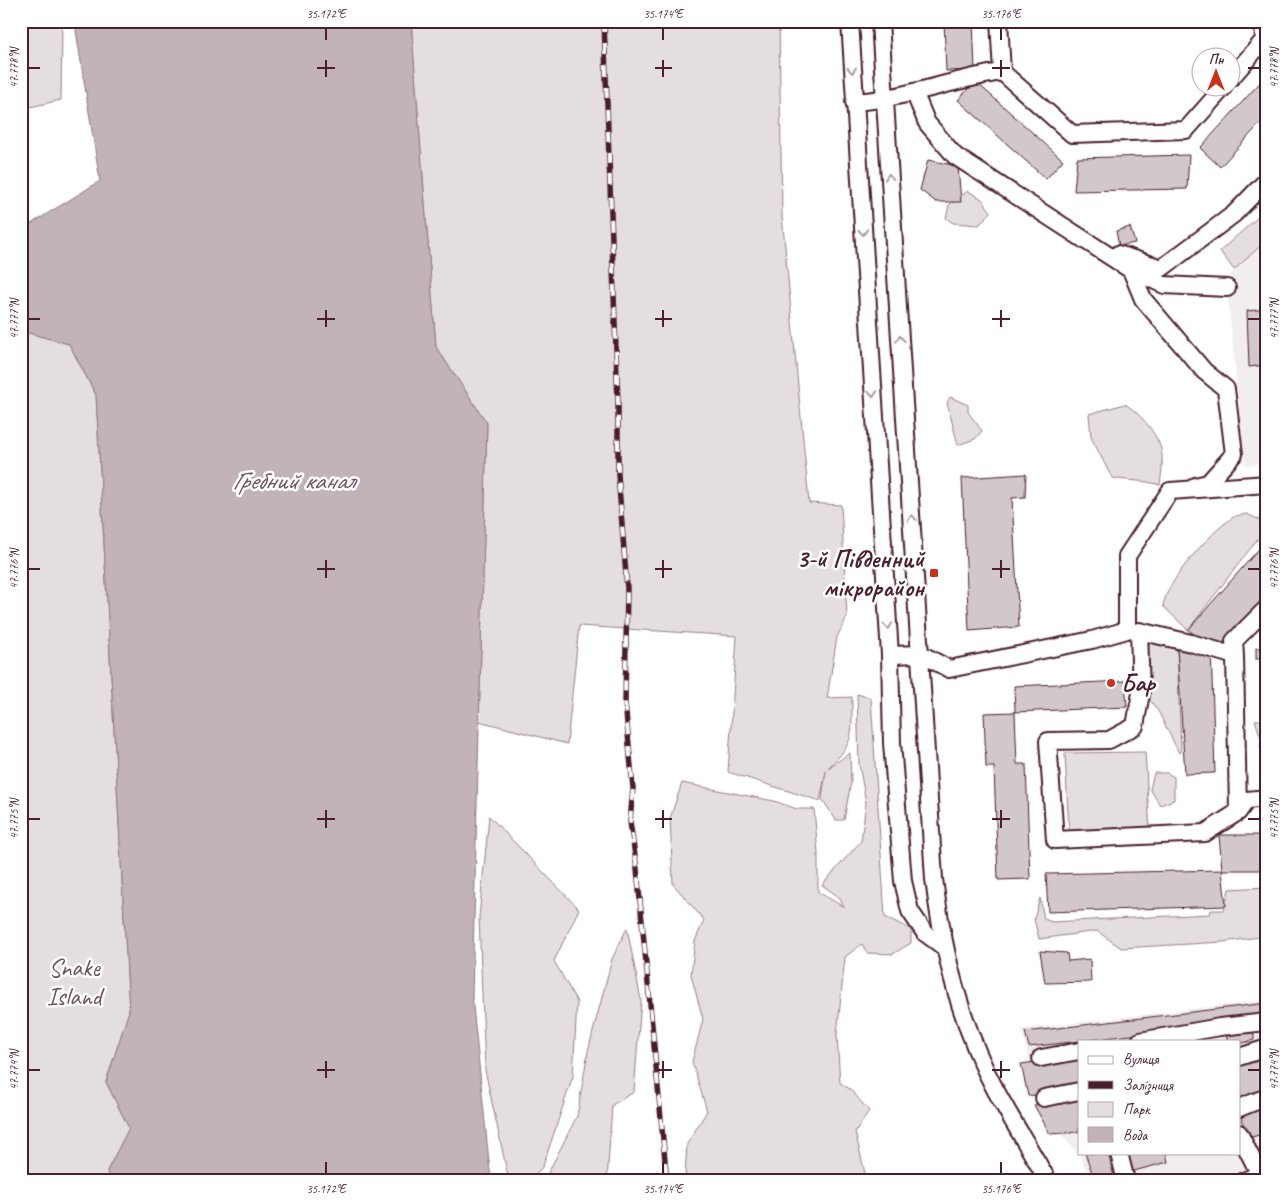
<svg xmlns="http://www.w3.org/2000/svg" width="1288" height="1202" font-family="Caveat,sans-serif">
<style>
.built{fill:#f2eeef;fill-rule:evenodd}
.green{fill:#e5dee0;stroke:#987e86}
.water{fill:#c1b3b6;stroke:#91787e}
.building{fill:#d2c7cb;stroke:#4a1f2b}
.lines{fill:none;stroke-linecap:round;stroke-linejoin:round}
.minor-casing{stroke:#4a1f2b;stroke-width:20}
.minor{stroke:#fff;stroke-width:16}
.rail-casing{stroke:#4a1f2b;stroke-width:5.5}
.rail{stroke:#fff;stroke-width:4;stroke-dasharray:11;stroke-linecap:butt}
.oneway{stroke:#ae9aa0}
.ticks{fill:none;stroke:#4a1f2b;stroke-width:2}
.poi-dot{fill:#c8321e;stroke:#fff;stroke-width:2}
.labels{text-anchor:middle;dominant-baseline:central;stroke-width:5;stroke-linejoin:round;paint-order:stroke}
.poi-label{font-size:25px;font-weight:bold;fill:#4a1f2b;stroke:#fff;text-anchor:end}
.park-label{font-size:25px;fill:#714f58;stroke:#fff}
.water-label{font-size:26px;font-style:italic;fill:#74535c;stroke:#fff}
.neatline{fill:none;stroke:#4a1f2b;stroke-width:2}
.ticks-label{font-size:12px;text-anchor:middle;fill:#4a1f2b}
</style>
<rect width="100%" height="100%" fill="#fff"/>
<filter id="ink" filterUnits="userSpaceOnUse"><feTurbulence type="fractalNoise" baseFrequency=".02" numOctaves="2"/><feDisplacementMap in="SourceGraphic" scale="10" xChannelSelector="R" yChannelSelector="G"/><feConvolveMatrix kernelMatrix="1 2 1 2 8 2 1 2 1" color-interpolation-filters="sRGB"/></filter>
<g filter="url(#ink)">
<g class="built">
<polygon points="1267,240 1267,464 1245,465 1227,288 1230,275"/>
<path d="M1267,1000V1181H1091L1081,1158L1064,1138L1036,1095L1022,1029ZM1079,1041H1239V1153H1079Z"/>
</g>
<g class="green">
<polygon points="21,21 62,21 61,100 21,109"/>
<path d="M411,21H779L782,215L809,503L841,505L847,617L837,637L827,698L852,697C851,735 857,740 828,768L850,753L851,782L844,820H836L822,799L826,771L820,801L728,772L737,636L579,626L567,744L479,721L487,423L436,347Z"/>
<polygon points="968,191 982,199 991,212 979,225 953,223 946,218 949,205"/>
<polygon points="1267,209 1267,240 1234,270 1220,251"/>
<polygon points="21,331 69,344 96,395 129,1011 106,1082 129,1128 107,1171 109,1181 21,1181"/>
<polygon points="950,397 968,405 968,412 982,431 975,439 958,445 947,403"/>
<path d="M1125,404C1141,414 1162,438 1162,457C1163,466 1161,476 1160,485C1144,480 1128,481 1112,478L1091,437L1089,414Z"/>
<path d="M1247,514L1260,520L1266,528L1188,630L1163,606C1167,580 1210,533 1232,518C1236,515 1242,515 1247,514Z"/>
<polygon points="1145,636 1177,647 1181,750 1179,753 1158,711 1150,700"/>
<polygon points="857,694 871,698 885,917 911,929 911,943 893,954 867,953 862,944 845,957 837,1035 840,1083 850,1089 869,1111 855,1132 867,1181 689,1181 685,1175 687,1144 707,1111 692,1062 703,1019 691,975 695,941 704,920 673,884 670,818 682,783 774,801 797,809 814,809 818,853 818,892 844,907 839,897 822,885 861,841 866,803 859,764"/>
<polygon points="1267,714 1267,750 1260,749 1261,738 1255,720 1264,720"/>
<polygon points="1145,752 1150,831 1069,833 1065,753"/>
<polygon points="1154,773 1167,773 1174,777 1174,800 1160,805 1150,789"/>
<polygon points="489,816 579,909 554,961 577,1002 573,1076 543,1166 530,1181 509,1181 485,1070 479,917"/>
<polygon points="1267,887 1267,936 1223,942 1121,948 1097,931 1039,939 1034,919 1040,898 1044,919 1052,922 1210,914 1211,910 1224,910 1229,889"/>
<polygon points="627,928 641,1000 634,1092 612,1105 607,1181 544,1181 577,1116 588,1051 612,959"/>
</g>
<polygon class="water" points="78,21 411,21 436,347 487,423 472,996 491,1181 109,1181 107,1171 129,1128 106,1082 129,1011 96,395 69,344 21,331 21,230 100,181 76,31"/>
<g class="building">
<polygon points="944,21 973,21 975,70 946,71"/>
<polygon points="1267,75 1267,116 1220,167 1200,148"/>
<polygon points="975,81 1063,160 1046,179 958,100"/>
<polygon points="1189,155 1187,189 1074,191 1077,158"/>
<polygon points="928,160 958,166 961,202 936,202 920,190"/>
<polygon points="1130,227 1135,243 1119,246 1116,231"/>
<polygon points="1267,309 1267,365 1249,367 1247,311"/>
<polygon points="1026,474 1025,497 1012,498 1019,627 969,631 962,478"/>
<polygon points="1264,543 1267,546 1267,594 1217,650 1188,630"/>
<polygon points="1177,647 1211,647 1215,773 1185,774"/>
<rect x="1256" y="648" width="11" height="11"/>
<polygon points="1125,681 1127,707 1015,712 1014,686"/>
<polygon points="1015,712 1017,764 1026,764 1030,879 998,880 994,767 986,767 984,713"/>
<polygon points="1219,835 1267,835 1267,870 1222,870"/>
<polygon points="1222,870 1226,906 1048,912 1046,874"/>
<polygon points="1040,951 1067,953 1068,961 1090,959 1091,982 1045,983"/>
<polygon points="1267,1003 1267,1019 1029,1047 1025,1032"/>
<polygon points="1254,1023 1254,1040 1239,1044 1239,1041 1228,1041 1224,1029"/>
<polygon points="1267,1053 1267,1090 1239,1099 1239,1063"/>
<polygon points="1079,1056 1079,1088 1028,1096 1021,1064"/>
<polygon points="1079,1097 1079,1132 1050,1134 1034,1105"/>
<polygon points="1267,1104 1267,1133 1248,1138 1240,1113"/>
<polygon points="1085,1153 1108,1153 1115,1181 1095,1181"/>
<polygon points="1125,1153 1166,1153 1168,1162 1130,1172"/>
</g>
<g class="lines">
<defs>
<g id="minor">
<polyline points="850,21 890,655 892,743 903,881 910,911 925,933 944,947"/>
<path d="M880,21L934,879C943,953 961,1026 996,1091C1013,1122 1031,1151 1048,1181"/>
<polyline points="1002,72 1072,134 1186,130 1223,88"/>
<polyline points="1230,79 1264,40 1263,21"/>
<polyline points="914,92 927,123 955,156 1131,270 1164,285 1227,288"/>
<path d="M854,102C905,99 952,79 1002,72L999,21"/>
<polyline points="1118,254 1162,268 1234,214 1267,180"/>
<polyline points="1131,270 1143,299 1204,371 1226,389 1234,454 1208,483 1195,486"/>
<polyline points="890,655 921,654 949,669 1092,640 1127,630 1127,556 1170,491 1267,484"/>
<polyline points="1235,656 1191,643 1139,631 1141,693 1135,726 1109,740 1048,741 1055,840 1205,833 1238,812 1235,656 1234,641 1267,608"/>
<polyline points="1238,812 1247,800 1267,798"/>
<polyline points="1140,1041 1220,1027 1267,1022"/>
<polyline points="1239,1057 1267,1048"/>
<polyline points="1041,1058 1079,1051"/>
<polyline points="1044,1098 1079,1091"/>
<polyline points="1239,1108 1267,1097"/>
<polyline points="1239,1133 1263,1181"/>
<polyline points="1119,1153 1126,1181"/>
<polyline points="1243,1181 1267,1172"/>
</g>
</defs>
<use href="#minor" class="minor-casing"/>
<use href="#minor" class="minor"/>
<defs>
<polyline id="rail" points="604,21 618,404 618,474 627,588 625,702 633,788 630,822 637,869 667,1181"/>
</defs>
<use href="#rail" class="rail-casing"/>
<use href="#rail" class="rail"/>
</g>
<defs><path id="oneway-chevron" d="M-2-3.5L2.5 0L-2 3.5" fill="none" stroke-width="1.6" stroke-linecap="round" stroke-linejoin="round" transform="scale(1.25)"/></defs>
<g class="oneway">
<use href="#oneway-chevron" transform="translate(852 70) rotate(87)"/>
<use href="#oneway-chevron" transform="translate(889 177) rotate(-94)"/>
<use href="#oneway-chevron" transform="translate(863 232) rotate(86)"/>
<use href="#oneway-chevron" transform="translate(900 339) rotate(-94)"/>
<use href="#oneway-chevron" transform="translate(873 394) rotate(86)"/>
<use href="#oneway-chevron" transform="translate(912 518) rotate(-94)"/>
<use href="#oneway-chevron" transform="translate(888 626) rotate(86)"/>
</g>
</g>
<path class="ticks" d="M326,28V40M663,28V40M1001,28V40M326,60V77M663,60V77M1001,60V77M28,68H40M317,68H335M655,68H672M992,68H1010M1248,68H1260M326,310V327M663,310V327M1001,310V327M28,319H40M317,319H335M655,319H672M992,319H1010M1248,319H1260M326,560V578M663,560V578M1001,560V578M28,569H40M317,569H335M655,569H672M992,569H1010M1248,569H1260M326,810V828M663,810V828M1001,810V828M28,819H40M317,819H335M655,819H672M992,819H1010M1248,819H1260M326,1061V1078M663,1061V1078M1001,1061V1078M28,1070H40M317,1070H335M655,1070H672M992,1070H1010M1248,1070H1260M326,1162V1174M663,1162V1174M1001,1162V1174"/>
<g class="poi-dot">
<rect x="929" y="568" width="10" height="10" rx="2.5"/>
<circle cx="1111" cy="683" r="5"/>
</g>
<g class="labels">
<g class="poi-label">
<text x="924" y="559">3-й Південний<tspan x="924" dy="29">мікрорайон</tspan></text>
<text x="1121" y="683" text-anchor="start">Бар</text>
</g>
<g class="park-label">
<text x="74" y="968">Snake<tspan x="74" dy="29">Island</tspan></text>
</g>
<g class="water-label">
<text x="293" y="480">Гребний канал</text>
</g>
</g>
<rect width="1288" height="1202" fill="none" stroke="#fff" stroke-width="55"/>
<rect x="1078" y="1040" width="162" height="115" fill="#ffffff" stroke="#b7a5aa"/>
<rect x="1088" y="1056" width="25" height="8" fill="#ffffff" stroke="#b7a5aa"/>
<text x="1123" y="1064" font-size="15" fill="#4a1f2b">Вулиця</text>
<rect x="1088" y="1081" width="25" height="8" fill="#4a1f2b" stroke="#b7a5aa"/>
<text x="1123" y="1090" font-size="15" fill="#4a1f2b">Залізниця</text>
<rect x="1088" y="1102" width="25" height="15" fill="#e5dee0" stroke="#b7a5aa"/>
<text x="1123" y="1114" font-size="15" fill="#4a1f2b">Парк</text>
<rect x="1088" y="1127" width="25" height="15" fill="#c1b3b6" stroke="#b7a5aa"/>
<text x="1123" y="1140" font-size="15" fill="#4a1f2b">Вода</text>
<g transform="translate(1216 72)"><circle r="24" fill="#ffffff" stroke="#b7a5aa"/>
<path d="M0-4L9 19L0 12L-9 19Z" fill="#c8321e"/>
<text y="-8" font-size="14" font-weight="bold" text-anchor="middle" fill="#4a1f2b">Пн</text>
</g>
<rect x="28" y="28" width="1232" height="1146" class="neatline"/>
<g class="ticks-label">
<text x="326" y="18">35.172°E</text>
<text x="663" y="18">35.174°E</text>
<text x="1001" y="18">35.176°E</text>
<text transform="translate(14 68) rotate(-90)" y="4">47.778°N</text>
<text transform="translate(1274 68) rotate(-90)" y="4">47.778°N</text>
<text transform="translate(14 319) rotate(-90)" y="4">47.777°N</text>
<text transform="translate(1274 319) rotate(-90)" y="4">47.777°N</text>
<text transform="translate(14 569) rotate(-90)" y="4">47.776°N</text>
<text transform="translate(1274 569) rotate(-90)" y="4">47.776°N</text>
<text transform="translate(14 819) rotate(-90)" y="4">47.775°N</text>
<text transform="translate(1274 819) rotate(-90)" y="4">47.775°N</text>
<text transform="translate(14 1070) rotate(-90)" y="4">47.774°N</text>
<text transform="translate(1274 1070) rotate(-90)" y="4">47.774°N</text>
<text x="326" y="1193">35.172°E</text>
<text x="663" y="1193">35.174°E</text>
<text x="1001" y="1193">35.176°E</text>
</g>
</svg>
